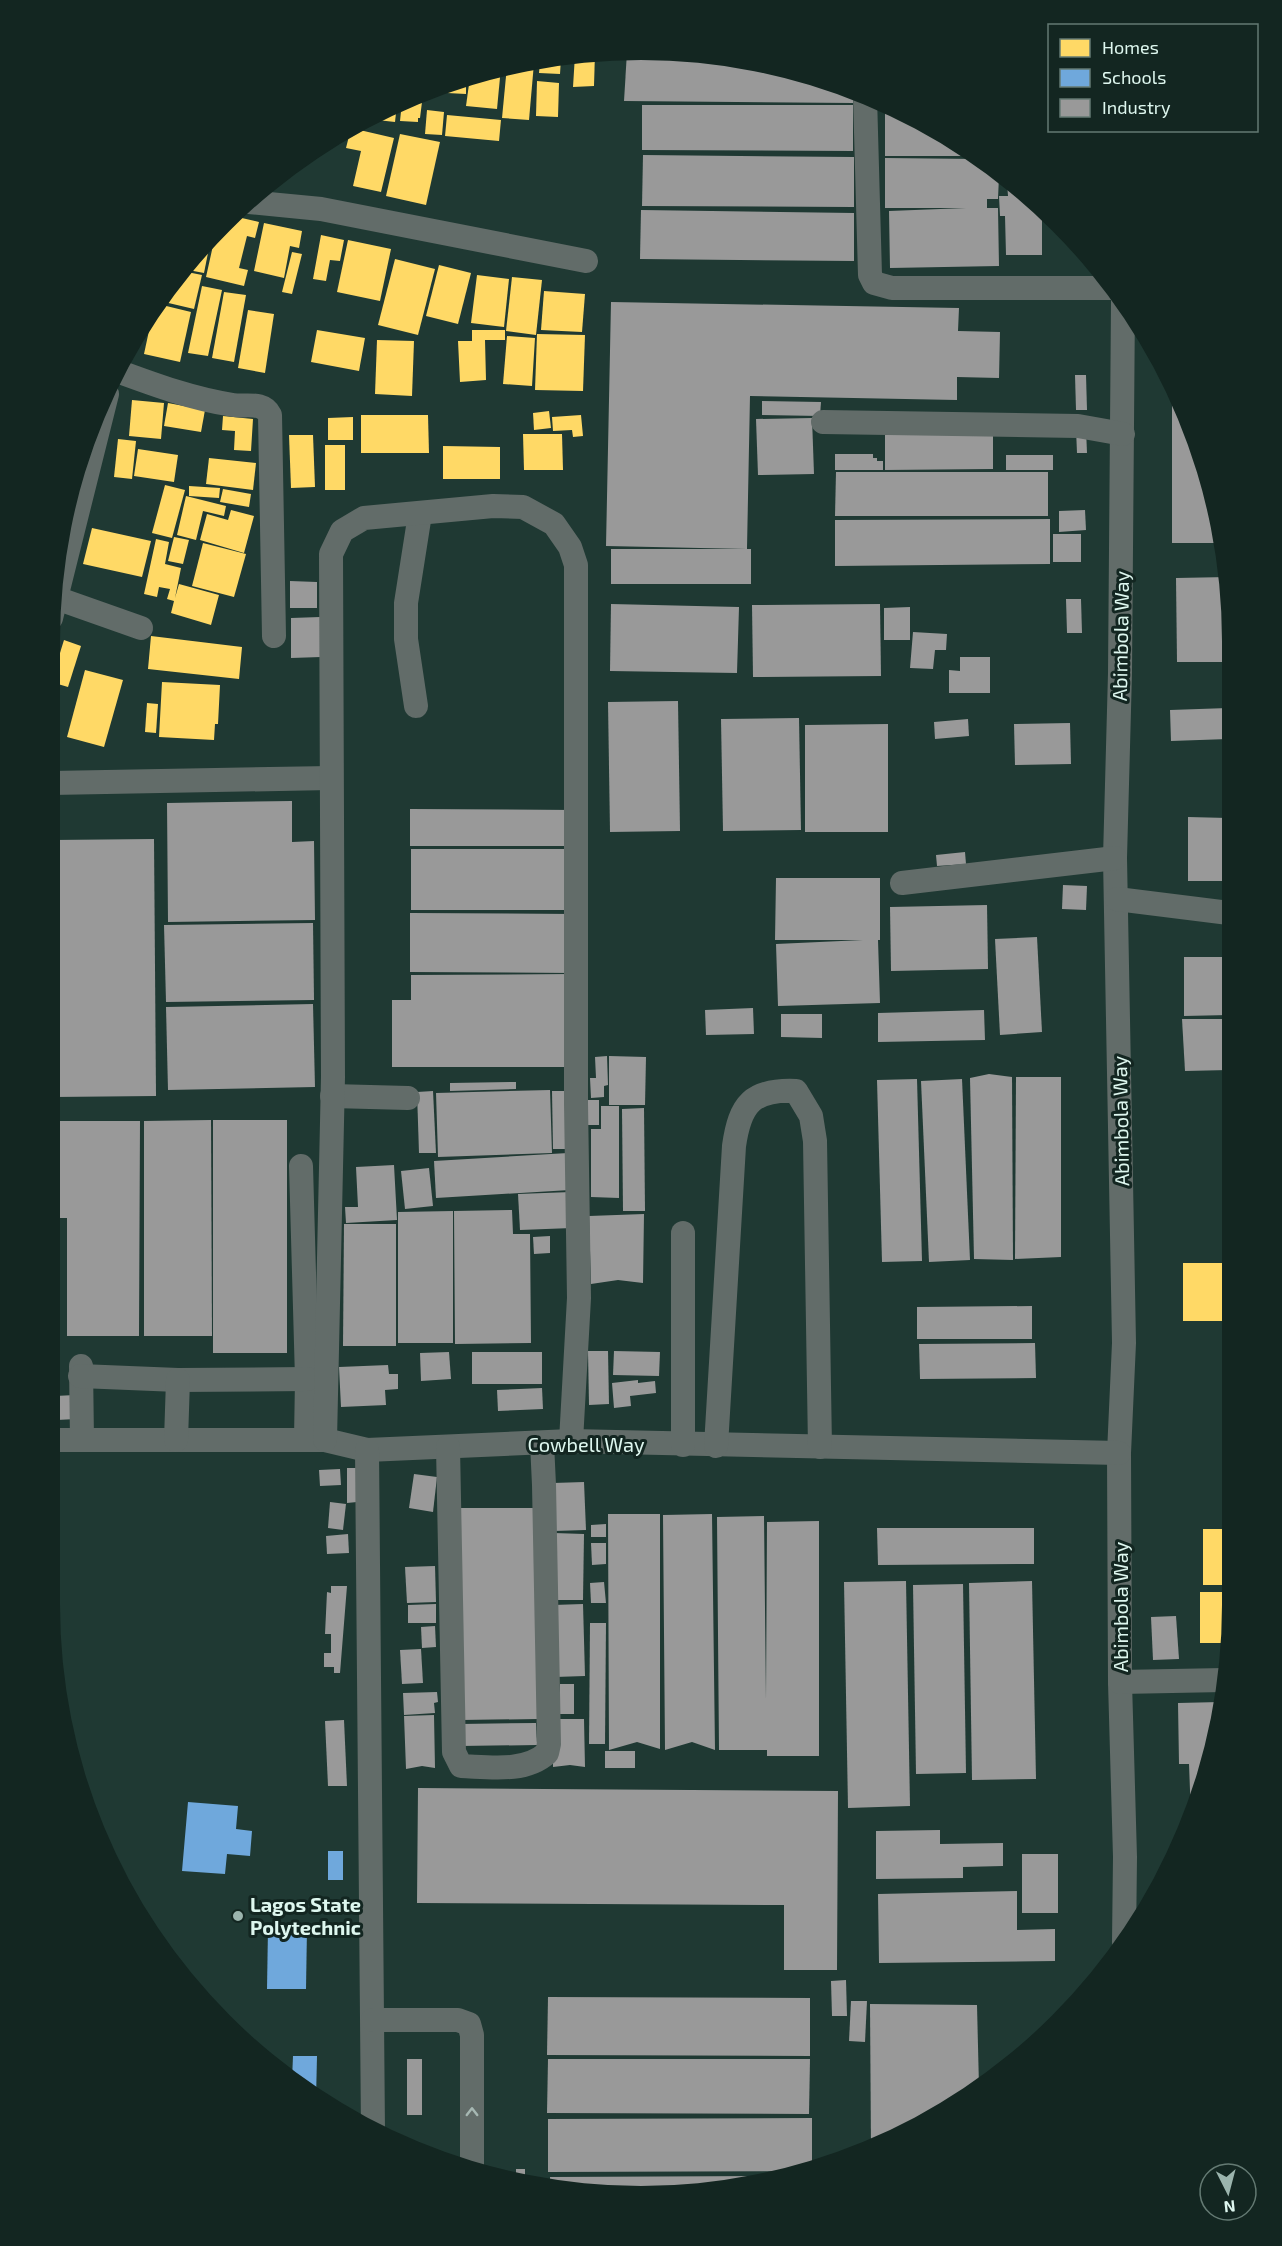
<svg xmlns="http://www.w3.org/2000/svg" width="1282" height="2246" font-family="'Exo 2',sans-serif">
<style>
.homes{fill:#ffd966}
.schools{fill:#6fa8dc}
.industry{fill:#999}
.lines{fill:none;stroke-linecap:round;stroke-linejoin:round}
.minor{stroke:#626c69;stroke-width:24}
.oneway{stroke:#a6b8b3}
.poi-dot{fill:#9bb4ad;stroke:#132621;stroke-width:2}
.labels{text-anchor:middle;dominant-baseline:central;stroke-width:6;stroke-linejoin:round;paint-order:stroke}
.street-label{font-size:20px;fill:#def7ef;stroke:#132621}
.poi-label{font-size:20px;font-weight:bold;fill:#def7ef;stroke:#132621;text-anchor:start}
</style>
<rect width="100%" height="100%" fill="#1f3933"/>
<g class="homes">
<polygon points="595,52 594,86 573,87 575,55"/>
<polygon points="561,58 560,74 539,73 540,61"/>
<polygon points="531,63 534,63 529,120 502,118 507,66"/>
<polygon points="501,67 497,109 466,106 470,77"/>
<polygon points="466,78 466,94 447,93 447,85"/>
<polygon points="537,81 559,83 558,117 536,116"/>
<polygon points="423,94 420,118 418,118 418,122 400,121 402,102"/>
<polygon points="397,104 395,122 377,120 378,112"/>
<polygon points="427,110 444,112 442,135 425,134"/>
<polygon points="447,115 501,120 499,141 445,136"/>
<polygon points="351,128 394,138 381,192 353,186 361,151 346,148"/>
<polygon points="400,134 440,142 426,205 386,196"/>
<polygon points="233,216 259,222 255,238 247,236 239,268 248,270 244,286 206,277 216,232"/>
<polygon points="264,223 302,231 299,248 290,246 284,278 254,271"/>
<polygon points="321,235 344,240 340,261 330,260 326,281 313,279"/>
<polygon points="211,238 204,273 183,269 197,251"/>
<polygon points="348,240 391,249 380,301 337,292"/>
<polygon points="292,252 302,254 292,294 282,292"/>
<polygon points="395,259 435,269 418,335 378,325"/>
<polygon points="439,265 471,273 458,324 426,316"/>
<polygon points="182,271 202,275 194,309 160,301"/>
<polygon points="477,275 509,279 504,327 471,323"/>
<polygon points="512,277 542,280 536,335 506,331"/>
<polygon points="202,286 222,290 208,356 188,353"/>
<polygon points="544,291 585,294 582,332 541,330"/>
<polygon points="224,292 246,295 234,362 212,358"/>
<polygon points="158,304 191,312 180,362 144,354 153,312"/>
<polygon points="248,310 274,314 265,373 238,368"/>
<polygon points="317,330 365,338 359,371 311,362"/>
<polygon points="472,330 505,330 505,340 485,340 486,380 460,382 458,341 472,341"/>
<polygon points="537,334 585,335 583,391 535,390"/>
<polygon points="507,336 535,338 532,386 503,384"/>
<polygon points="377,340 414,341 412,396 375,394"/>
<polygon points="132,400 164,403 161,439 129,436"/>
<polygon points="168,403 205,410 201,432 164,426"/>
<polygon points="549,411 551,428 534,430 533,413"/>
<polygon points="361,415 428,415 429,453 361,453"/>
<polygon points="581,415 583,436 573,437 572,430 553,431 552,417"/>
<polygon points="223,416 253,419 251,451 234,450 235,431 222,430"/>
<polygon points="353,417 353,440 328,440 328,418"/>
<polygon points="523,434 562,434 563,470 524,470"/>
<polygon points="289,435 313,435 315,487 291,488"/>
<polygon points="118,439 136,441 132,479 114,477"/>
<rect x="325" y="445" width="20" height="45"/>
<polygon points="443,446 500,447 500,479 443,479"/>
<polygon points="138,449 178,455 174,482 134,476"/>
<polygon points="209,458 256,463 253,490 206,484"/>
<polygon points="165,485 185,490 172,538 152,533"/>
<polygon points="189,486 220,488 219,498 189,496"/>
<polygon points="223,489 251,494 249,507 220,502"/>
<polygon points="186,496 226,506 224,516 203,511 196,540 177,535"/>
<polygon points="231,510 254,516 244,553 200,540 207,514 228,520"/>
<polygon points="92,528 151,541 142,577 83,564"/>
<polygon points="174,537 189,540 183,564 168,561"/>
<polygon points="156,539 169,542 165,564 181,568 175,598 179,584 219,595 211,625 171,613 174,601 167,599 170,589 159,587 157,597 144,594"/>
<polygon points="203,543 246,554 234,597 192,586"/>
<polygon points="151,636 242,647 239,679 148,669"/>
<polygon points="64,640 81,646 68,687 51,682"/>
<polygon points="85,670 123,680 104,747 67,737"/>
<polygon points="162,682 220,685 218,724 215,724 214,740 159,737"/>
<polygon points="147,703 158,704 156,733 145,732"/>
<rect x="1183" y="1263" width="47" height="58"/>
<rect x="1203" y="1529" width="28" height="56"/>
<rect x="1200" y="1592" width="31" height="51"/>
</g>
<g class="schools">
<polygon points="188,1802 238,1806 236,1829 252,1831 250,1856 227,1854 225,1874 182,1871"/>
<rect x="328" y="1851" width="15" height="29"/>
<polygon points="268,1928 307,1928 306,1989 267,1989"/>
<polygon points="293,2056 317,2056 316,2099 292,2080"/>
</g>
<g class="industry">
<polygon points="627,52 719,55 831,81 853,91 853,103 624,101"/>
<polygon points="642,105 853,105 853,151 642,150"/>
<polygon points="885,106 937,129 972,156 885,156"/>
<polygon points="643,155 854,157 854,207 642,206"/>
<polygon points="885,158 976,159 999,176 998,199 987,199 987,208 998,208 999,266 890,268 889,211 966,208 885,208"/>
<polygon points="1007,183 1042,209 1042,255 1006,255 1005,216 1000,216 999,196 1008,196"/>
<polygon points="641,210 854,213 854,261 640,259"/>
<polygon points="611,302 959,308 958,331 1000,332 999,378 957,377 957,400 750,396 747,549 606,546"/>
<polygon points="1075,375 1086,375 1087,410 1076,410"/>
<polygon points="1172,393 1201,451 1222,543 1172,543"/>
<polygon points="762,401 821,402 820,416 762,415"/>
<polygon points="812,418 814,474 758,475 756,419"/>
<polygon points="1076,429 1086,429 1087,453 1077,453"/>
<polygon points="993,433 993,469 885,470 885,435"/>
<polygon points="835,454 873,454 873,458 877,458 877,461 883,461 883,470 835,470"/>
<rect x="1006" y="455" width="47" height="15"/>
<polygon points="836,472 1048,472 1048,516 835,516"/>
<polygon points="1085,510 1086,530 1059,532 1059,511"/>
<polygon points="1050,519 1050,564 835,566 835,520"/>
<rect x="1053" y="534" width="28" height="28"/>
<rect x="611" y="549" width="140" height="35"/>
<polygon points="1228,577 1228,662 1177,662 1176,578"/>
<polygon points="290,581 317,582 317,608 290,608"/>
<polygon points="1066,599 1081,599 1082,633 1067,633"/>
<polygon points="611,604 739,607 737,673 610,671"/>
<polygon points="880,604 881,676 753,677 752,605"/>
<polygon points="910,607 910,640 884,640 884,608"/>
<polygon points="320,617 321,657 291,658 291,618"/>
<polygon points="913,632 947,634 946,650 935,650 933,669 910,668"/>
<polygon points="960,657 990,657 990,693 949,693 949,670 960,671"/>
<polygon points="678,701 680,831 610,832 608,702"/>
<polygon points="1228,708 1228,739 1171,741 1170,710"/>
<polygon points="799,718 801,830 723,831 721,719"/>
<polygon points="968,719 969,736 935,739 934,722"/>
<polygon points="1070,723 1071,764 1015,765 1014,724"/>
<polygon points="888,724 888,832 805,832 805,725"/>
<polygon points="1223,742 1228,742 1228,769 1224,769"/>
<polygon points="292,801 292,842 314,841 315,920 168,922 167,803"/>
<polygon points="410,809 574,810 574,846 410,846"/>
<polygon points="1188,817 1228,818 1229,881 1188,881"/>
<polygon points="154,839 156,1096 53,1097 52,840"/>
<rect x="411" y="849" width="163" height="61"/>
<polygon points="965,852 966,864 937,866 936,855"/>
<polygon points="776,878 880,878 880,940 878,940 880,1003 778,1006 776,944 863,940 775,940"/>
<polygon points="1063,885 1087,886 1086,910 1062,909"/>
<polygon points="987,905 988,969 891,971 890,907"/>
<polygon points="410,913 573,914 573,973 410,972"/>
<polygon points="313,923 314,1000 166,1002 164,925"/>
<polygon points="1037,937 1042,1032 1000,1035 995,939"/>
<polygon points="1184,957 1229,957 1229,1015 1184,1016"/>
<polygon points="571,974 571,1067 392,1067 392,1000 411,1000 411,975"/>
<polygon points="313,1004 315,1087 168,1090 166,1007"/>
<polygon points="753,1008 754,1034 706,1035 705,1010"/>
<polygon points="984,1010 985,1040 878,1042 878,1013"/>
<polygon points="781,1014 822,1014 822,1038 781,1037"/>
<polygon points="1182,1019 1229,1019 1229,1070 1185,1071"/>
<polygon points="607,1056 608,1085 604,1086 604,1097 591,1098 590,1078 596,1078 595,1057"/>
<polygon points="609,1056 646,1057 645,1105 609,1105"/>
<polygon points="989,1074 1012,1077 1013,1260 974,1259 970,1078"/>
<polygon points="1016,1077 1061,1077 1061,1257 1015,1259"/>
<polygon points="917,1079 922,1261 882,1262 877,1080"/>
<polygon points="962,1079 970,1260 929,1262 921,1081"/>
<polygon points="516,1082 516,1089 450,1091 450,1083"/>
<polygon points="550,1090 552,1153 438,1157 436,1093"/>
<polygon points="433,1091 436,1153 419,1153 417,1092"/>
<polygon points="552,1091 570,1091 571,1149 553,1149"/>
<rect x="587" y="1100" width="12" height="25"/>
<polygon points="601,1106 619,1106 619,1198 591,1197 591,1129 601,1129"/>
<polygon points="644,1108 645,1211 623,1211 622,1109"/>
<polygon points="211,1120 212,1336 144,1336 144,1121"/>
<rect x="213" y="1120" width="74" height="233"/>
<polygon points="56,1121 140,1121 139,1336 67,1336 67,1218 55,1218"/>
<polygon points="568,1153 570,1190 436,1198 434,1161"/>
<polygon points="394,1165 397,1220 346,1223 345,1207 358,1207 356,1167"/>
<polygon points="429,1168 433,1206 405,1209 401,1171"/>
<polygon points="571,1192 572,1228 520,1230 518,1194"/>
<polygon points="512,1210 513,1234 530,1234 531,1343 455,1344 454,1211"/>
<polygon points="453,1211 453,1343 398,1343 398,1212"/>
<polygon points="644,1214 643,1283 618,1280 591,1284 589,1216"/>
<polygon points="344,1224 396,1224 396,1346 343,1346"/>
<polygon points="550,1236 550,1253 534,1254 533,1237"/>
<polygon points="1032,1306 1032,1339 917,1339 917,1307"/>
<polygon points="1035,1343 1036,1378 920,1379 919,1344"/>
<polygon points="588,1351 608,1351 609,1404 589,1405"/>
<polygon points="614,1351 660,1352 659,1376 613,1375"/>
<polygon points="449,1352 451,1379 421,1381 420,1353"/>
<rect x="472" y="1352" width="70" height="32"/>
<polygon points="388,1365 389,1374 398,1374 398,1389 385,1390 386,1405 341,1407 339,1367"/>
<polygon points="638,1380 638,1383 655,1381 656,1393 630,1396 631,1406 614,1408 612,1383"/>
<polygon points="542,1388 543,1409 498,1411 497,1390"/>
<polygon points="75,1395 76,1419 57,1420 55,1396"/>
<polygon points="1228,1407 1230,1407 1231,1463 1227,1463"/>
<polygon points="347,1468 357,1468 357,1502 347,1503"/>
<polygon points="340,1469 341,1485 320,1486 319,1470"/>
<polygon points="414,1474 437,1477 433,1512 409,1508"/>
<polygon points="584,1482 586,1530 554,1531 553,1483"/>
<polygon points="330,1502 346,1504 343,1530 328,1528"/>
<polygon points="460,1508 537,1508 538,1719 461,1720"/>
<polygon points="608,1514 660,1514 660,1749 637,1742 609,1750"/>
<polygon points="712,1514 715,1750 692,1742 665,1750 663,1515"/>
<polygon points="764,1516 766,1700 767,1522 819,1521 819,1756 767,1756 767,1750 719,1750 717,1517"/>
<polygon points="606,1524 606,1537 591,1537 591,1525"/>
<polygon points="877,1528 1034,1528 1034,1564 878,1565"/>
<polygon points="554,1533 584,1534 583,1600 553,1600"/>
<polygon points="348,1534 349,1553 327,1554 326,1536"/>
<polygon points="591,1543 606,1543 606,1564 592,1565"/>
<polygon points="435,1566 436,1602 407,1603 405,1567"/>
<polygon points="906,1581 910,1806 848,1808 844,1582"/>
<polygon points="1032,1581 1036,1779 972,1780 969,1583"/>
<polygon points="604,1582 606,1603 591,1603 590,1583"/>
<polygon points="963,1584 966,1773 916,1774 913,1585"/>
<polygon points="331,1586 347,1586 340,1673 334,1673 334,1667 324,1667 324,1653 331,1653 331,1634 325,1634 327,1592 331,1593"/>
<polygon points="436,1604 436,1623 408,1623 408,1605"/>
<polygon points="583,1604 585,1676 555,1677 553,1605"/>
<polygon points="1176,1616 1179,1659 1153,1660 1151,1617"/>
<polygon points="590,1623 606,1623 605,1744 589,1744"/>
<polygon points="435,1626 436,1647 422,1648 421,1627"/>
<polygon points="421,1649 423,1683 402,1684 400,1650"/>
<rect x="560" y="1684" width="14" height="30"/>
<polygon points="437,1692 438,1702 434,1703 435,1713 404,1715 403,1693"/>
<polygon points="1220,1702 1201,1795 1191,1817 1189,1764 1179,1764 1178,1703"/>
<polygon points="434,1715 435,1768 422,1766 406,1769 404,1716"/>
<polygon points="553,1719 584,1719 585,1767 570,1765 553,1767"/>
<polygon points="344,1720 347,1786 328,1786 325,1721"/>
<polygon points="536,1723 537,1745 460,1746 460,1724"/>
<rect x="605" y="1751" width="30" height="17"/>
<polygon points="418,1788 838,1791 837,1970 784,1970 784,1905 417,1903"/>
<polygon points="940,1830 940,1844 1003,1843 1003,1866 963,1867 963,1878 876,1879 876,1831"/>
<rect x="1022" y="1854" width="36" height="59"/>
<polygon points="1017,1891 1017,1930 1055,1929 1055,1961 879,1963 878,1894"/>
<polygon points="846,1980 847,2016 832,2016 831,1981"/>
<polygon points="548,1997 810,1998 810,2056 547,2055"/>
<polygon points="851,2001 867,2001 865,2042 849,2041"/>
<polygon points="870,2004 977,2005 979,2087 937,2117 871,2150"/>
<polygon points="1051,2020 1061,2020 1051,2030"/>
<rect x="407" y="2059" width="15" height="56"/>
<polygon points="548,2059 810,2059 809,2114 547,2113"/>
<polygon points="812,2118 812,2168 803,2171 548,2172 548,2119"/>
<polygon points="516,2169 525,2169 525,2184 516,2182"/>
<polygon points="550,2177 784,2176 784,2177 757,2185 679,2195 564,2191 550,2189"/>
</g>
<g class="lines">
<g class="minor">
<polyline points="865,96 870,275 874,283 892,288 1113,288"/>
<polyline points="249,202 321,209 586,261"/>
<polyline points="1123,301 1120,673 1115,858 1124,1343 1119,1453 1120,1682 1125,1857 1124,1942"/>
<path d="M117,371C155,385 193,399 233,405C246,407 263,401 270,415L274,636"/>
<polyline points="823,422 1078,426 1123,434"/>
<polyline points="56,598 141,628"/>
<polyline points="51,618 107,394"/>
<polyline points="416,706 406,639 406,603 420,514"/>
<polyline points="51,783 331,778"/>
<polyline points="902,883 1115,858"/>
<polyline points="1117,899 1229,913"/>
<polyline points="332,1096 408,1098"/>
<polyline points="301,1166 307,1379 306,1439"/>
<polyline points="81,1366 82,1440"/>
<polyline points="80,1376 178,1380 307,1379"/>
<polyline points="54,1440 325,1440 367,1450 571,1441 1119,1453"/>
<polyline points="176,1440 178,1380"/>
<polyline points="325,1440 333,1077 331,554 342,531 364,518 493,506 523,507 554,524 570,547 576,565 576,1103 579,1298 571,1441"/>
<polyline points="683,1445 683,1233"/>
<path d="M716,1446L734,1146C740,1104 752,1089 796,1091L811,1116L815,1141L820,1447"/>
<path d="M448,1447L454,1752L461,1766C489,1767 525,1773 547,1753L549,1744L544,1485L542,1443"/>
<polyline points="367,1450 373,2132"/>
<polyline points="1120,1682 1224,1680"/>
<polyline points="373,2020 458,2020 469,2024 472,2035 472,2171"/>
</g>
</g>
<defs><path id="oneway-chevron" d="M-2-3.5L2.5 0L-2 3.5" fill="none" stroke-width="1.6" stroke-linecap="round" stroke-linejoin="round" transform="scale(1.5)"/></defs>
<use class="oneway" href="#oneway-chevron" transform="translate(472 2112) rotate(-90)"/>
<circle class="poi-dot" cx="238" cy="1916" r="6"/>
<g class="labels">
<g class="street-label">
<text transform="translate(1120 636) rotate(-89)">Abimbola Way</text>
<text transform="translate(1120 1121) rotate(-91)">Abimbola Way</text>
<text x="586" y="1444">Cowbell Way</text>
<text transform="translate(1120 1607) rotate(-90)">Abimbola Way</text>
</g>
<g class="poi-label">
<text x="250" y="1904">Lagos State<tspan x="250" dy="23">Polytechnic</tspan></text>
</g>
</g>
<path d="M0 0H1282V2246H0ZM641 60H641A581 581 0 0 1 1222 641V1605A581 581 0 0 1 641 2186H641A581 581 0 0 1 60 1605V641A581 581 0 0 1 641 60Z" fill="#132621" fill-rule="evenodd"/>
<rect x="1048" y="24" width="210" height="108" fill="#132621" stroke="#647a73" stroke-width="1.5"/>
<rect x="1060" y="39" width="30" height="18" fill="#ffd966" stroke="#647a73" stroke-width="1.5"/>
<text x="1102" y="54" font-size="18" fill="#def7ef">Homes</text>
<rect x="1060" y="69" width="30" height="18" fill="#6fa8dc" stroke="#647a73" stroke-width="1.5"/>
<text x="1102" y="84" font-size="18" fill="#def7ef">Schools</text>
<rect x="1060" y="99" width="30" height="18" fill="#999999" stroke="#647a73" stroke-width="1.5"/>
<text x="1102" y="114" font-size="18" fill="#def7ef">Industry</text>
<g transform="translate(1228 2192) rotate(174)"><circle r="28" fill="#132621" stroke="#647a73" stroke-width="1.5"/>
<path d="M0-4.5L10 22L0 15L-10 22Z" fill="#9bb4ad"/>
<text y="-9" font-size="16" font-weight="bold" text-anchor="middle" fill="#def7ef">N</text>
</g>
</svg>
